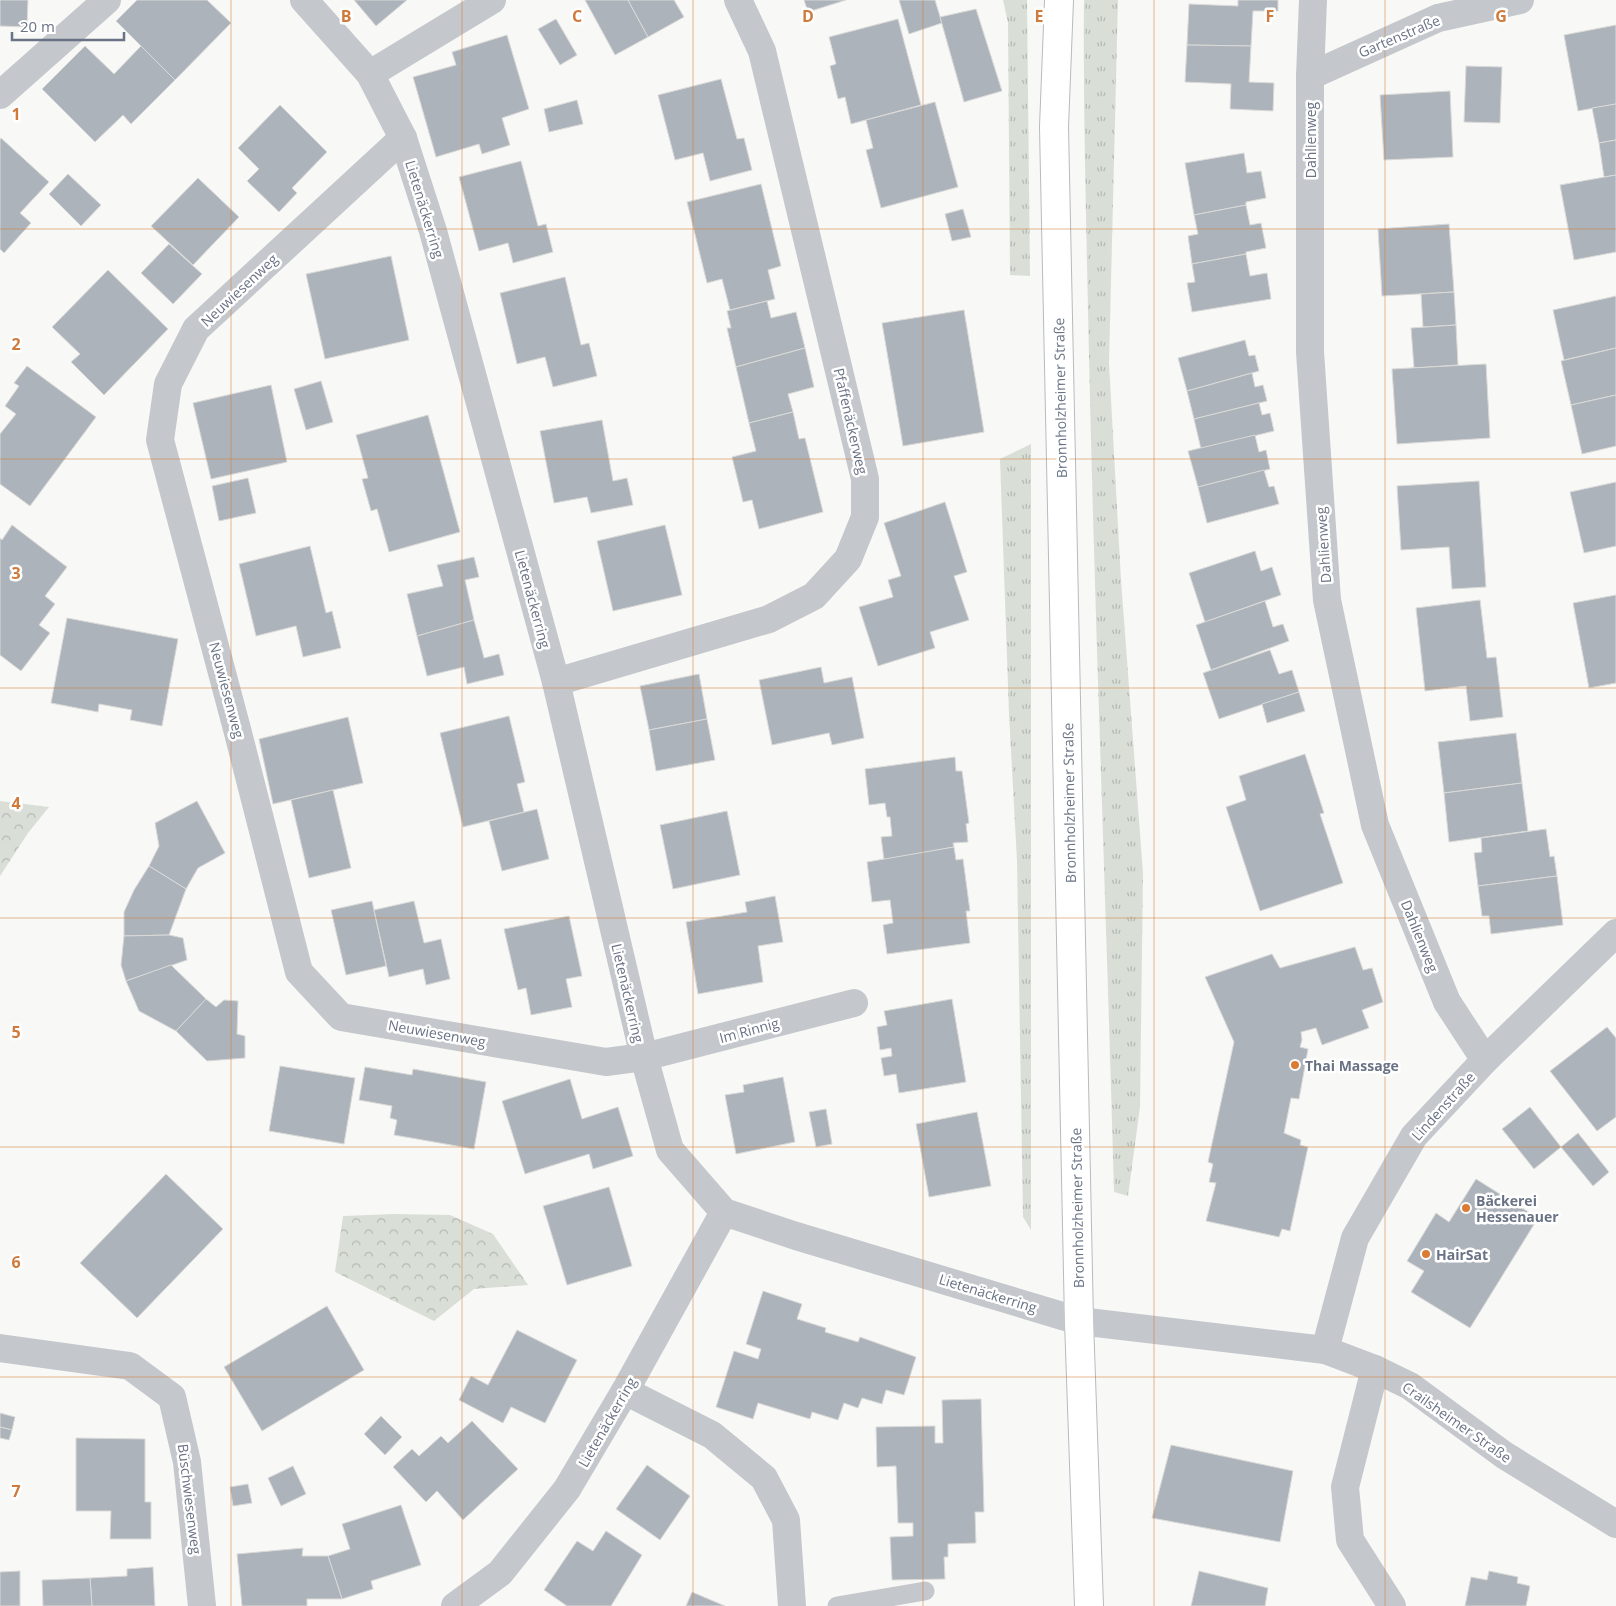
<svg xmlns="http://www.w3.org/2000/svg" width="1616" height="1606" font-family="'Open Sans',sans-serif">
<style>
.grass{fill:url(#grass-tufts)}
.forest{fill:url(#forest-crowns)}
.building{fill:#adb3ba;stroke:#dadad8}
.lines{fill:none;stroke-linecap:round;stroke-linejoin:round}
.secondary-casing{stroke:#b7babf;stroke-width:30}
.lane{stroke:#c4c7cb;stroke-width:19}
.street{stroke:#c4c7cb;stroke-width:28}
.secondary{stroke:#fff;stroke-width:28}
.grid{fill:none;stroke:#d07b3c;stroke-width:1;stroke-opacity:0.55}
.poi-dot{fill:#db7c34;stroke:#fff;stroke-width:2}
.labels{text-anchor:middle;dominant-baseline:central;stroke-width:5;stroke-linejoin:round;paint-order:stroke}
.street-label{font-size:14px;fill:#697385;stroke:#fff}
.poi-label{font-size:14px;font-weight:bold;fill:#697385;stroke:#fff;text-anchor:start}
.grid-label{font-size:16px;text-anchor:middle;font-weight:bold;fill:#d07b3c;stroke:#fff;stroke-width:5;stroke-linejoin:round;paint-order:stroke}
</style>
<defs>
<pattern id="grass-tufts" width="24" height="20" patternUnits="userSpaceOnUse" patternTransform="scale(1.25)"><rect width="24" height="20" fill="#d9dfd7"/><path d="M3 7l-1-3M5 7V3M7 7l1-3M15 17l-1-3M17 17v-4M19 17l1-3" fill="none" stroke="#b4b9b4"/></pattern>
<pattern id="forest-crowns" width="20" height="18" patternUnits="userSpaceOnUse" patternTransform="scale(1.25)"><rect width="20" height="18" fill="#d9dfd7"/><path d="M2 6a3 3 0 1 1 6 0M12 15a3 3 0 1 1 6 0" fill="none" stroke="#b4b9b4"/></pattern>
</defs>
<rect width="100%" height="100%" fill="#f8f8f6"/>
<g class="grass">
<polygon points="1003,0 1027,0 1030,276 1010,275 1008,23"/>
<path d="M1084,0H1118L1109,363L1121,580L1143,873L1140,1107L1128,1196L1114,1192C1106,899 1094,605 1088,312C1086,208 1083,104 1084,0Z"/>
<polygon points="1031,444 1031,1230 1023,1217 1017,861 1009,714 1000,459"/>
</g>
<g class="forest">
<polygon points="0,801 49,807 28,833 0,876"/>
<polygon points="394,1214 450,1215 493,1234 528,1285 474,1289 434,1321 335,1272 343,1216"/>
</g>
<g class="building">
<polygon points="0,0 28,0 27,27 0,26"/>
<polygon points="137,0 207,0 231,23 175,80 116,21"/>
<polygon points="354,0 407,0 376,26"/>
<polygon points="585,0 628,0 648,37 615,55"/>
<polygon points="628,0 674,0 684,17 648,37"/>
<polygon points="804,0 846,0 808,12"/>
<polygon points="899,0 935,0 942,23 909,34"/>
<polygon points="1238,0 1278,0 1278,11 1253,11 1251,46 1187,45 1189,4 1238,6"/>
<polygon points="976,9 1002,91 964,102 940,17"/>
<polygon points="556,19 577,55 560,65 538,29"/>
<polygon points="898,19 921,105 851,124 845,97 838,99 830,66 836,64 829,37"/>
<polygon points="1616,25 1616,104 1578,111 1564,35"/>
<polygon points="507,35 529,109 502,118 510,145 482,154 479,144 436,157 413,77 456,65 452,52"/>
<polygon points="1187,45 1251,46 1249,82 1274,83 1273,111 1230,109 1231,84 1185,82"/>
<polygon points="85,46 114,74 141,46 175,80 131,124 123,115 95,142 42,89"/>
<polygon points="1466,66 1502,67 1500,123 1464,122"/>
<polygon points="721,79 737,139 744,138 752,170 710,181 703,153 675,160 658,95"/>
<polygon points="1450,91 1453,157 1384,160 1380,95"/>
<polygon points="577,100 583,124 549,132 544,109"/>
<polygon points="935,102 958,187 881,208 866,150 873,148 866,120"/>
<polygon points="1616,104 1616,140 1599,143 1592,108"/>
<polygon points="280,105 327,152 292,188 297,193 279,212 247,181 259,169 238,148"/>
<polygon points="1,138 49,182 20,213 31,223 4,253 0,249 0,140"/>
<polygon points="1616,140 1616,175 1604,177 1599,143"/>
<polygon points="1244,153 1247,173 1261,171 1266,198 1246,202 1246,205 1194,215 1185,163"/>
<polygon points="521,161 538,226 546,224 553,252 513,263 508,243 479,251 459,177"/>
<polygon points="68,174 101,205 81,226 49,194"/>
<polygon points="1616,175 1616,252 1574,260 1560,185"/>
<polygon points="198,178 239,217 193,265 151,226"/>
<polygon points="761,184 781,266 768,270 775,299 730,310 722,279 707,283 687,202"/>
<polygon points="1246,205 1250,225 1261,223 1266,248 1246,252 1246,254 1192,264 1188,236 1198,234 1194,215"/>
<polygon points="963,209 971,237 952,241 945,214"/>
<polygon points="1449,224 1454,292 1382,296 1378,229"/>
<polygon points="169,244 202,274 173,304 141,273"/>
<polygon points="1246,254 1250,276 1267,273 1271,299 1192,312 1187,283 1195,282 1192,264"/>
<polygon points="391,256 409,340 325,359 306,274"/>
<polygon points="108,270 168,329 104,395 71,362 80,354 52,327"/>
<polygon points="565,277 581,345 589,343 597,376 553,387 545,357 517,364 500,293"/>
<polygon points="1454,292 1456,325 1423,327 1421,294"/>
<polygon points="1616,296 1616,348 1564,360 1553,310"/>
<polygon points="767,301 771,318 796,312 805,348 736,367 727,328 731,328 727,311"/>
<polygon points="964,310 984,432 903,446 882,323"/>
<polygon points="1456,325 1458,365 1414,368 1411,328"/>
<polygon points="1245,340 1249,356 1255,355 1259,371 1187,391 1178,358"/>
<polygon points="805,348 814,387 788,394 793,412 749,423 736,367"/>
<polygon points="1616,348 1616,395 1571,405 1561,361"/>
<polygon points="1486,364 1490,438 1397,444 1392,369"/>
<polygon points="27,366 96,417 30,506 0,484 0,434 16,414 5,406 19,386 14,383"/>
<polygon points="1252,373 1255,387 1263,385 1267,401 1194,419 1187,391"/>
<polygon points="321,381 333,422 306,430 294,389"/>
<polygon points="271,385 287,462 211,479 193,403"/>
<polygon points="1616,395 1616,446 1582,454 1571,405"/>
<polygon points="1259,403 1262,415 1270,413 1274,431 1201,449 1194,419"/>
<polygon points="793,412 799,439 805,438 823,512 759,529 752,500 743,502 732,457 756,451 749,423"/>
<polygon points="428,415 460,532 389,552 377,509 371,511 362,479 368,478 356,435"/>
<polygon points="602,420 613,481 627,478 633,505 591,513 587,497 554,503 540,431"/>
<polygon points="1255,435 1259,452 1266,450 1270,469 1198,487 1188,451"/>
<polygon points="1264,470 1269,487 1274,486 1279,504 1207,523 1198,487"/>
<polygon points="248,478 256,513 219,521 212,486"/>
<polygon points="1479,481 1486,587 1452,589 1449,547 1401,550 1397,486"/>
<polygon points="1616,482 1616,546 1584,553 1570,492"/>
<polygon points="945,502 967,572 954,576 969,620 930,632 935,648 878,666 859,607 893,597 888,580 901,576 884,523"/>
<polygon points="12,525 67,567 45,596 55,604 39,625 50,633 21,671 0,655 0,538 2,540"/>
<polygon points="665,525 682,595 613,611 597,541"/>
<polygon points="310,546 326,613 332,611 341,648 303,657 296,626 256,636 239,564"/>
<polygon points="1255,551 1261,571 1272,567 1281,595 1205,622 1189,573"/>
<polygon points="474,557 479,577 465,580 474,620 417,636 407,594 443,586 437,565"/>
<polygon points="1616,595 1616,683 1589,688 1573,603"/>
<polygon points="1480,600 1487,658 1496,657 1503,717 1470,721 1466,686 1425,691 1416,608"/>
<polygon points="1265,601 1273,627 1283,624 1289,641 1211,670 1196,625"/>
<polygon points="67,618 178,639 162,726 130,720 132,710 99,704 98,712 51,703"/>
<polygon points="474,620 484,658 499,654 504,675 467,684 464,667 427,676 417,636"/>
<polygon points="1270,650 1279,674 1292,670 1299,692 1219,719 1203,673"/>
<polygon points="821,667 824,683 852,677 864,738 832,745 829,733 772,745 759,680"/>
<polygon points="699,674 707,719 649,730 640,686"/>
<polygon points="1299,692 1305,711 1267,723 1262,704"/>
<polygon points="509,716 525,782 517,784 524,812 463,827 440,733"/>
<polygon points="348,717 363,783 273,804 259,739"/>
<polygon points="707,719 715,760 656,771 649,730"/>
<polygon points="1516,733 1522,783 1444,793 1438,742"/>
<polygon points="1305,754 1324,813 1320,814 1343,883 1260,911 1226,807 1246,800 1239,776"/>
<polygon points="955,757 956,771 962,771 969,823 966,824 968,842 953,843 954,847 884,860 881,837 892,836 890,817 887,817 885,803 869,805 865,769"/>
<polygon points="1522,783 1528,831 1449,842 1444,793"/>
<polygon points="333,790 351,868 309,878 291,800"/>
<polygon points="197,801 225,853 198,868 186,889 149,866 159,846 155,823"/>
<polygon points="537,809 549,859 502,871 489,821"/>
<polygon points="727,811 740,875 673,889 660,825"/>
<polygon points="1546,829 1550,857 1554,856 1557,876 1478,886 1474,853 1482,852 1481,838"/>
<polygon points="954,847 956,860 963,859 970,911 966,911 970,943 887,954 883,925 893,923 890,900 872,902 867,862"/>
<polygon points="149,866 186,889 169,935 124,936 124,912 134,890"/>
<polygon points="1557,876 1563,925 1491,934 1489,916 1482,916 1478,886"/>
<polygon points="775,896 783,942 758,946 763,982 698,994 686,922 747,912 745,902"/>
<polygon points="372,901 386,966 346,975 331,910"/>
<polygon points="414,901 424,943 441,939 450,979 426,985 423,969 389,977 374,910"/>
<polygon points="569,916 582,976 566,979 572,1007 531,1015 526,988 518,990 504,929"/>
<polygon points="169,935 183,938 187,960 126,981 121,965 124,936"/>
<polygon points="1355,947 1363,970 1372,968 1383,1002 1362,1010 1369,1028 1322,1045 1316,1028 1301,1032 1302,1040 1300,1047 1308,1049 1299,1099 1291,1098 1284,1133 1301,1140 1300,1145 1308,1147 1290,1231 1282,1229 1279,1237 1206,1221 1216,1183 1209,1182 1213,1164 1208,1162 1234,1042 1205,977 1272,954 1280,968"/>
<polygon points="171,965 206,999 176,1031 139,1011 126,981"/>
<polygon points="206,999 216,1007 224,1000 238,1001 237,1034 245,1036 245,1058 207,1061 176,1031"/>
<polygon points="952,999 966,1082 899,1093 896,1074 884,1076 881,1058 892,1056 891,1048 880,1050 877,1027 887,1025 884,1011"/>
<polygon points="1607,1027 1616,1038 1616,1117 1597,1131 1550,1071"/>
<polygon points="280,1066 355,1078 344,1144 269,1131"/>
<polygon points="365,1067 412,1075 413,1069 486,1082 474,1149 394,1135 397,1120 390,1118 392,1106 359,1100"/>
<polygon points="783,1077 795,1142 736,1154 725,1095 744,1092 743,1085"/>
<polygon points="570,1079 582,1119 618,1107 633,1156 593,1169 589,1154 525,1174 502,1101"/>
<polygon points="1530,1107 1561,1147 1534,1169 1502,1129"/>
<polygon points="826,1109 832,1144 816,1147 809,1112"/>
<polygon points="977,1112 991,1186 929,1197 916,1124"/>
<polygon points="1578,1133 1609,1172 1593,1186 1561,1147"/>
<polygon points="166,1174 223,1229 137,1318 80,1263"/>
<polygon points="1476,1179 1538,1218 1470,1328 1411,1292 1424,1271 1407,1261 1436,1213 1449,1222"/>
<polygon points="609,1187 632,1266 567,1285 543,1206"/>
<polygon points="763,1291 802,1304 797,1319 826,1328 825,1332 858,1342 860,1337 916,1357 904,1395 886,1390 882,1404 862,1398 858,1408 844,1403 838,1420 812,1412 810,1419 758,1403 753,1419 716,1407 734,1351 758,1359 761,1349 746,1344"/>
<polygon points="327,1306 364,1370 262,1431 224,1367"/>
<polygon points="517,1330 577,1360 545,1423 511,1407 503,1423 459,1400 471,1376 488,1385"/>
<polygon points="981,1399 984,1512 975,1512 976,1543 948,1544 948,1557 944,1557 945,1579 892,1580 890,1537 913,1536 913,1523 898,1523 896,1466 877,1467 876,1427 935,1426 935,1443 943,1443 942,1400"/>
<polygon points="0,1413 15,1417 12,1430 0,1427"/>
<polygon points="381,1416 402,1437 385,1455 364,1434"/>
<polygon points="472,1421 518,1469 463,1520 437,1491 426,1502 393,1467 412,1449 419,1456 441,1436 448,1443"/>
<polygon points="0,1427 12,1430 9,1440 0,1438"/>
<polygon points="76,1438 145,1439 145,1502 151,1502 151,1539 110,1539 111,1511 76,1511"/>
<polygon points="1171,1445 1293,1471 1280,1542 1152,1518"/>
<polygon points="647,1465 690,1496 660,1540 616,1509"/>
<polygon points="293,1466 306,1494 281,1506 268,1478"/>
<polygon points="248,1484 252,1503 233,1506 230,1487"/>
<polygon points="401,1505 421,1565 371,1581 373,1589 342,1599 328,1556 350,1549 342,1524"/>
<polygon points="606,1531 642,1555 611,1606 567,1606 544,1590 577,1541 593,1551"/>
<polygon points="303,1548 302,1556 328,1556 342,1599 307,1599 307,1606 242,1606 237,1554"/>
<polygon points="153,1567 155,1606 92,1606 90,1578 127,1576 127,1569"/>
<polygon points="20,1571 20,1606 0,1606 0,1572"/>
<polygon points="1199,1571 1268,1588 1265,1606 1191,1606"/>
<polygon points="1489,1571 1518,1577 1517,1583 1530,1586 1526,1606 1465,1606 1471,1577 1487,1580"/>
<polygon points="90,1578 92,1606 43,1606 42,1580"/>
<polygon points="692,1592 725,1606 686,1606"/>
</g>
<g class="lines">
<defs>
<polyline id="secondary" points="1059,0 1054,127 1079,1321 1089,1606"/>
</defs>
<use href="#secondary" class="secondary-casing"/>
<polyline class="lane" points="837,1606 925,1591"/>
<g class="street">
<polyline points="304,0 370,74 403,138 433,231 556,682 644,1057 670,1150 724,1212 796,1236 1079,1321 1325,1350 1375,1369 1410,1386 1504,1455 1616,1524"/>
<polyline points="1313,0 1310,76 1310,352 1327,600 1375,825 1447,1002 1485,1060"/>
<polyline points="370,74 492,0"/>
<polyline points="1310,76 1438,18 1520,0"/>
<polyline points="0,95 107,0"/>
<polyline points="403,138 196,329 168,384 160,440 237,729 299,972 341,1017 606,1062 644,1057 854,1003"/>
<polyline points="556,682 769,619 814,596 848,559 865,517 865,479 762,51 738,0"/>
<polyline points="0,1348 130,1366 172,1397 187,1462 202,1606"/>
<polyline points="1325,1350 1355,1238 1414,1136 1485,1060 1616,933"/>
<polyline points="1375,1369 1345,1487 1350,1540 1392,1606"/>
<polyline points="625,1391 712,1435 764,1478 786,1520 792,1606"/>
<polyline points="455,1606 500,1573 567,1489 625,1391 724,1212"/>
</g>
<use href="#secondary" class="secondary"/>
</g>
<path class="grid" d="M231,0V1606M462,0V1606M693,0V1606M923,0V1606M1154,0V1606M1385,0V1606M0,229H1616M0,459H1616M0,688H1616M0,918H1616M0,1147H1616M0,1377H1616"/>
<g class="poi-dot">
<circle cx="1295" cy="1065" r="5"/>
<circle cx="1466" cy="1208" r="5"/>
<circle cx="1426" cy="1254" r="5"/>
</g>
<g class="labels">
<g class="street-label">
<text transform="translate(1399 36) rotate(-23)">Gartenstraße</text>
<text transform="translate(1310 140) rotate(-90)">Dahlienweg</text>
<text transform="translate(425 209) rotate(73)">Lietenäckerring</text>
<text transform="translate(239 290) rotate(-43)">Neuwiesenweg</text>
<text transform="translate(1060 398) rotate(-91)">Bronnholzheimer Straße</text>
<text transform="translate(851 421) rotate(77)">Pfaffenäckerweg</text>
<text transform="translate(1323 545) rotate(-94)">Dahlienweg</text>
<text transform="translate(533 599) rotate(75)">Lietenäckerring</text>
<text transform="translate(227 690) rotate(75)">Neuwiesenweg</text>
<text transform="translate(1069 803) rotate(-91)">Bronnholzheimer Straße</text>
<text transform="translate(1420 936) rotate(68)">Dahlienweg</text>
<text transform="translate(628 993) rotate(77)">Lietenäckerring</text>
<text transform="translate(749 1030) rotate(-15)">Im Rinnig</text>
<text transform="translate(437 1033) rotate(10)">Neuwiesenweg</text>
<text transform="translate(1443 1106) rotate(-48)">Lindenstraße</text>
<text transform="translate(1077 1208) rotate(-91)">Bronnholzheimer Straße</text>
<text transform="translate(988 1293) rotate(17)">Lietenäckerring</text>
<text transform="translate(607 1422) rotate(-60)">Lietenäckerring</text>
<text transform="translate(1457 1422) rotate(35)">Crailsheimer Straße</text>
<text transform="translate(190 1499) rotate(83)">Büschwiesenweg</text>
</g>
<g class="poi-label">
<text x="1305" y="1065">Thai Massage</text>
<text x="1476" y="1200">Bäckerei<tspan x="1476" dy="16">Hessenauer</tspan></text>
<text x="1436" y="1254">HairSat</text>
</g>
</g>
<g class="grid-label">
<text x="346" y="22">B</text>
<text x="577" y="22">C</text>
<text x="808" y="22">D</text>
<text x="1039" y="22">E</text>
<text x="1270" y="22">F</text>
<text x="1501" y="22">G</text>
<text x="16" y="120">1</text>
<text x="16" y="350">2</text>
<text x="16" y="579">3</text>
<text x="16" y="809">4</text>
<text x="16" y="1038">5</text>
<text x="16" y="1268">6</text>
<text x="16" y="1497">7</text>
</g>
<path d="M12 32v8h112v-8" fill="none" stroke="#697385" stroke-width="2.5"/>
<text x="20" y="32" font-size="15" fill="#697385" stroke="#ffffff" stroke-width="4" paint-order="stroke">20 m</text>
</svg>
